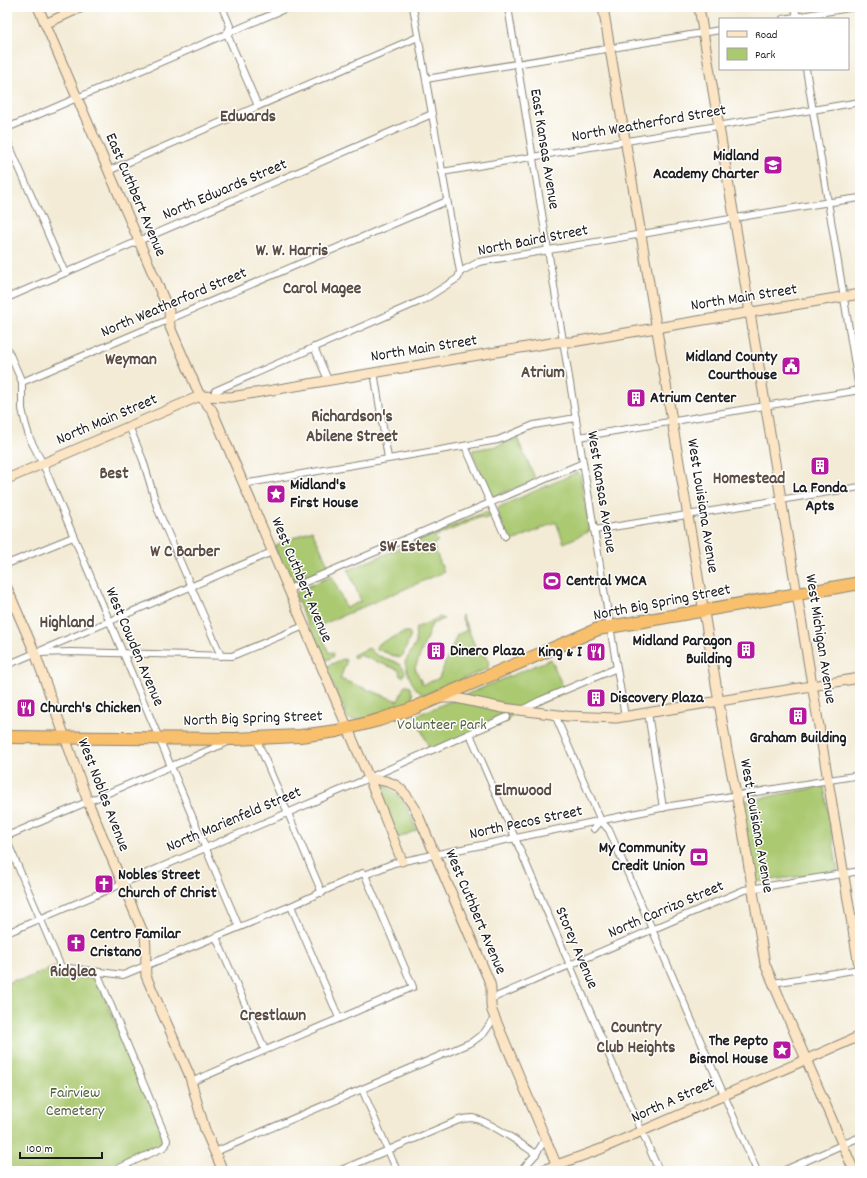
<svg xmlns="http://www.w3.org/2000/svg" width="867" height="1178" font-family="Dekko,sans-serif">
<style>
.green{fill:#aac971;stroke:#637246}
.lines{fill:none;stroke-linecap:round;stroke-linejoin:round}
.street-casing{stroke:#888478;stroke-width:8}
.secondary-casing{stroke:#888478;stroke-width:11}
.highway-casing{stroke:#888478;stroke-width:14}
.street{stroke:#fff;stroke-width:6}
.secondary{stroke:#fce5c4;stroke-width:9}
.highway{stroke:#f8bf6c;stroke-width:12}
.labels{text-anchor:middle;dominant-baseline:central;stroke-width:3;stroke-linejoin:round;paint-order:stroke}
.street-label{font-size:16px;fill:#1c1c1c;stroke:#fff}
.poi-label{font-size:16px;font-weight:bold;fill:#1c1c1c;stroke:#fff;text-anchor:start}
.park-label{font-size:16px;fill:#55613e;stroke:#fff}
.neighbourhood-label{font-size:17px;font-weight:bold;fill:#5c4e42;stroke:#fff}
</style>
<rect width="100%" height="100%" fill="#fff"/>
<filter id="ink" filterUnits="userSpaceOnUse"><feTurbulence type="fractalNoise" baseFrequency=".025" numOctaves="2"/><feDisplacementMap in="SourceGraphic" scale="8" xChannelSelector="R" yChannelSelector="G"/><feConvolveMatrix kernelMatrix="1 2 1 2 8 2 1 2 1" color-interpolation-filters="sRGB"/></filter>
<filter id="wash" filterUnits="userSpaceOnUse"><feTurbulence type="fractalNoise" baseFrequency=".012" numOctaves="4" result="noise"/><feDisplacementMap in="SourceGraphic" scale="16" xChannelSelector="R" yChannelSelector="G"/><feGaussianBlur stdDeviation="0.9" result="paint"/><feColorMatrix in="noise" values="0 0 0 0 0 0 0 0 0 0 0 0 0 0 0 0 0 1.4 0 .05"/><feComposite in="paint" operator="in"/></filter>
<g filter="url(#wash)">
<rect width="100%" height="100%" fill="#f3ebd5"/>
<g class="green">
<polygon points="517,438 536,480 493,497 490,495 472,451 473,450 497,446"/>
<polygon points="578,472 580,474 590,531 564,543 556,522 508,543 509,539 497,512 499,507"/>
<polygon points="485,512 490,514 490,517 484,519 481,517 434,537 438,541 433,545 444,572 321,625 323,629 320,631 329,653 332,652 334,654 333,657 327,660 322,658 295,595 298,591 332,576 346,608 361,601 348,570"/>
<polygon points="312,530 329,567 292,583 290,582 274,546"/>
<path d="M462,615L479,655L483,654L485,655C487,659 491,664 487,669L424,695C413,690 407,673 405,662L416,643L415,640C417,636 414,632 416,628L440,617L444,619L432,624L415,668L423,685L439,678L457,635L467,630L461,616Z"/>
<polygon points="405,632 409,632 411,635 403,655 399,658 377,649 376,647 378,644"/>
<path d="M369,648C372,650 372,652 375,654C385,660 401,660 405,672L403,677L400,676L399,670L359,655L357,658L353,657V655Z"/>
<path d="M343,659L346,660V663L340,679L398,701L405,685H408L409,686C411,690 415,696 411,701C407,706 362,720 354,720C351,720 351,720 348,718L325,667Z"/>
<polygon points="551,659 565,692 431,752 415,716"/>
<path d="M379,782C406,797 405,804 417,830L398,838L375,784Z"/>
<polygon points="824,786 838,872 754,882 741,802"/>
<polygon points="55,967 57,972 62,975 97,979 166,1141 94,1171 7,1171 7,983 15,980 22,980"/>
</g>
</g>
<g filter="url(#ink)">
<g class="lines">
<defs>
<g id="street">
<polyline points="222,7 230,26 227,34 258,106"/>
<polyline points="413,7 460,272"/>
<polyline points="508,7 625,717"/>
<polyline points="795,7 797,19"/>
<polyline points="783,19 855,7"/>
<polyline points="806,69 860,395"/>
<polyline points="426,79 720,30"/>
<polyline points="7,128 289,7"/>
<polyline points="7,140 65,273"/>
<polyline points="108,171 418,37"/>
<polyline points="442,172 860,102"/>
<polyline points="7,298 432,114"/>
<polyline points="314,347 328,380"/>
<polyline points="7,348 22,382 22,409 26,426 30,439 43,464 239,927"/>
<polyline points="374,372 388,458"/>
<polyline points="22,382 447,201"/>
<polyline points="215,391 425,299 458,278 460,272 479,262 817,204 860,198"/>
<polyline points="129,426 143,460 158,510 221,656"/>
<polyline points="579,437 860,390"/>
<polyline points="465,446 505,536"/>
<polyline points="243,484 498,440 534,425 576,418"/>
<polyline points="594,530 860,487"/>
<polyline points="7,564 73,537"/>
<polyline points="289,589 583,463"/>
<polyline points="38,653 71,652 232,656 304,626"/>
<polyline points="7,665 272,552"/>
<polyline points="522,710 539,701 617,668"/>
<polyline points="648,713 663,808"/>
<polyline points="555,715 601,821 594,829"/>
<polyline points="470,734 659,1171"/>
<polyline points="256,738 322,893"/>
<polyline points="601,821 609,830 757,1171"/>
<polyline points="7,836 228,742"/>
<polyline points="7,841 61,967 123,975 291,906 363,873 365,875 394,863 671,806 860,775"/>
<polyline points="291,906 339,1018"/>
<polyline points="7,933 362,781 507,717"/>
<polyline points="216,937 265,1050"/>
<polyline points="97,972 167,1140 166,1145 162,1148 113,1171"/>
<polyline points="773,983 860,969"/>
<polyline points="491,999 744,890 860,871"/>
<polyline points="191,1082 413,987 365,875"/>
<polyline points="362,1089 397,1171"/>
<polyline points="215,1152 472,1042 484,1033 495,1017"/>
<path d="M339,1171L459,1120C463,1119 467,1118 472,1118C488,1120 521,1144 536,1154"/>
<polyline points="521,1171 536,1154 546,1138"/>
<polyline points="783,1171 860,1137"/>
</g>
<g id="secondary">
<polyline points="38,7 169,311 170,327 200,396 212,410 369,778 402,861"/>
<polyline points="603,7 727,750 741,819 765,964 854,1171"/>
<polyline points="699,7 860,972"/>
<polyline points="45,24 82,7"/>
<polyline points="7,479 200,396 231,397 556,342 572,342 860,294"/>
<path d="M7,588L35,653L88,802L145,937C147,950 145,963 146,976L189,1074L205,1130L223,1171"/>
<polyline points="440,698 456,698 503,708 567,716 616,718 860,678"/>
<path d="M369,778C398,783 399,784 415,808L490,983C493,992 489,1001 492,1011L559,1171"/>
<polyline points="540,1171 601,1149 860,1036"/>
</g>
<polyline id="highway" points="7,737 235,739 300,736 337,731 379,720 414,708 598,629 860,583"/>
</defs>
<use href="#street" class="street-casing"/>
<use href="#secondary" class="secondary-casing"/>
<use href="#highway" class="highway-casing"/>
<use href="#street" class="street"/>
<use href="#secondary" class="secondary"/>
<use href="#highway" class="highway"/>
</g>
</g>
<defs>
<symbol id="school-square" viewBox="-11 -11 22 22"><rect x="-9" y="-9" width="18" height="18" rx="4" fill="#b5179e" stroke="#fff"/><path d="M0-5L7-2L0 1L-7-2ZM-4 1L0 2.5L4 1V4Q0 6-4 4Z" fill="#fff"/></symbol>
<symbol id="civic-square" viewBox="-11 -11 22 22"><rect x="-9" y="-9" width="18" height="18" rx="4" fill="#b5179e" stroke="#fff"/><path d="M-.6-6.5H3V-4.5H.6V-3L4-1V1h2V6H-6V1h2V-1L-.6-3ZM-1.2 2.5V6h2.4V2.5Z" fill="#fff"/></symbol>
<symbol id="building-square" viewBox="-11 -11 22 22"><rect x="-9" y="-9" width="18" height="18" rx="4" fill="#b5179e" stroke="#fff"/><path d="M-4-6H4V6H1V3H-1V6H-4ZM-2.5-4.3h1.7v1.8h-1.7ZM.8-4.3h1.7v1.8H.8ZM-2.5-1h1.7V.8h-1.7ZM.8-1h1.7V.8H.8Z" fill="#fff"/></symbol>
<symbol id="sight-square" viewBox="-11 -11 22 22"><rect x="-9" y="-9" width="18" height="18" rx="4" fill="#b5179e" stroke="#fff"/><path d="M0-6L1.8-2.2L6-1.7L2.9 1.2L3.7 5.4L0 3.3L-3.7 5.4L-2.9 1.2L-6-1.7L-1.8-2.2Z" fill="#fff"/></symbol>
<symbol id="stadium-square" viewBox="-11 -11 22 22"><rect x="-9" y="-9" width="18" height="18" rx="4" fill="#b5179e" stroke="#fff"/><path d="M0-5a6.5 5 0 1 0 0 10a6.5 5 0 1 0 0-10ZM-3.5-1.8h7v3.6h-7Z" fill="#fff"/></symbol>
<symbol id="restaurant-square" viewBox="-11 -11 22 22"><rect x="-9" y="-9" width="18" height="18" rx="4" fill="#b5179e" stroke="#fff"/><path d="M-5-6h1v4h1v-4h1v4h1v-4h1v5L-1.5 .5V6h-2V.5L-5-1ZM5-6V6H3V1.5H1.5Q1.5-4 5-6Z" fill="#fff"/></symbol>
<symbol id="bank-square" viewBox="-11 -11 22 22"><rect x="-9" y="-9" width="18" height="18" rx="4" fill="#b5179e" stroke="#fff"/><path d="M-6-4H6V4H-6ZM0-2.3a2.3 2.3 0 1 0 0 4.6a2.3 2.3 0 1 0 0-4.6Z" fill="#fff"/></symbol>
<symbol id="church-square" viewBox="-11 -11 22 22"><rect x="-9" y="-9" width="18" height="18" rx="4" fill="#b5179e" stroke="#fff"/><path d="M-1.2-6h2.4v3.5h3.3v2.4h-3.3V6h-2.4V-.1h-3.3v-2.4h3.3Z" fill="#fff"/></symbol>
</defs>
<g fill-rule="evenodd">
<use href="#school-square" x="762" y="154" width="22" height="22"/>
<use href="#civic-square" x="780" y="355" width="22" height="22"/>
<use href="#building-square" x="625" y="387" width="22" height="22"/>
<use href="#building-square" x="809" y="455" width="22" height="22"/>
<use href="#sight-square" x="265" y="483" width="22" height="22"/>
<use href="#stadium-square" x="541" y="570" width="22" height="22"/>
<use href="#building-square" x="735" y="639" width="22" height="22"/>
<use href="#building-square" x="425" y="640" width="22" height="22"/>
<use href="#restaurant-square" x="585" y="641" width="22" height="22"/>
<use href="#building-square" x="585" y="687" width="22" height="22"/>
<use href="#restaurant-square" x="15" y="697" width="22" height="22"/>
<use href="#building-square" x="787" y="705" width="22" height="22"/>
<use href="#bank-square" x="688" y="846" width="22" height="22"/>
<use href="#church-square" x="93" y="873" width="22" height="22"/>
<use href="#church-square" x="65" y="932" width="22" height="22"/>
<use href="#sight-square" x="771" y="1039" width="22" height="22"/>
</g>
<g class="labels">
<g class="street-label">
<text transform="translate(649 124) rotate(-10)">North Weatherford Street</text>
<text transform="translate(544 149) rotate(81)">East Kansas Avenue</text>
<text transform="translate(225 190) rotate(-23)">North Edwards Street</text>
<text transform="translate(135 195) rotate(67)">East Cuthbert Avenue</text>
<text transform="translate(533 241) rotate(-11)">North Baird Street</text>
<text transform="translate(744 298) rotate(-9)">North Main Street</text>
<text transform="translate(174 303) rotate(-23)">North Weatherford Street</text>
<text transform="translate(424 349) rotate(-9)">North Main Street</text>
<text transform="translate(107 420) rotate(-23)">North Main Street</text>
<text transform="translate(601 492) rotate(81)">West Kansas Avenue</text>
<text transform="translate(702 506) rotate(81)">West Louisiana Avenue</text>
<text transform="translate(301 580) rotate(67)">West Cuthbert Avenue</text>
<text transform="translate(662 603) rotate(-11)">North Big Spring Street</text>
<text transform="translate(820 639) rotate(81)">West Michigan Avenue</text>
<text transform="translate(134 647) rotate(67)">West Cowden Avenue</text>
<text transform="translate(253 719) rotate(-2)">North Big Spring Street</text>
<text transform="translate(103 795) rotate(69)">West Nobles Avenue</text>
<text transform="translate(234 820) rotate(-23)">North Marienfeld Street</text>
<text transform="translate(526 823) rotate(-12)">North Pecos Street</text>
<text transform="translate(756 826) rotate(80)">West Louisiana Avenue</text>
<text transform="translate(666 910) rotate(-23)">North Carrizo Street</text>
<text transform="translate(475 912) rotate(67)">West Cuthbert Avenue</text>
<text transform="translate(576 948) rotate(67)">Storey Avenue</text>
<text transform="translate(673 1101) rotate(-24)">North A Street</text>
</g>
<g class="poi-label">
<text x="759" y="156" text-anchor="end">Midland<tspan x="759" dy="18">Academy Charter</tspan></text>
<text x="777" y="357" text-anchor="end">Midland County<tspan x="777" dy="18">Courthouse</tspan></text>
<text x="650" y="398">Atrium Center</text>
<text x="290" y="485">Midland's<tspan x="290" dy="18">First House</tspan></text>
<text x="820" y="488" text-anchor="middle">La Fonda<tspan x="820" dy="18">Apts</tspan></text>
<text x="566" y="581">Central YMCA</text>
<text x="732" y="641" text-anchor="end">Midland Paragon<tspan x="732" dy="18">Building</tspan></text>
<text x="450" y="651">Dinero Plaza</text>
<text x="582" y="652" text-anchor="end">King &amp; I</text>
<text x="610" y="698">Discovery Plaza</text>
<text x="40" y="708">Church's Chicken</text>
<text x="798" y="738" text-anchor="middle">Graham Building</text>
<text x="685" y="848" text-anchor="end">My Community<tspan x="685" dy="18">Credit Union</tspan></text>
<text x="118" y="875">Nobles Street<tspan x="118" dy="18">Church of Christ</tspan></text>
<text x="90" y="934">Centro Familar<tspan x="90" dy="18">Cristano</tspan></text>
<text x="768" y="1041" text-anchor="end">The Pepto<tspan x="768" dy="18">Bismol House</tspan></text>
</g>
<g class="park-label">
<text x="442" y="725">Volunteer Park</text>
<text x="75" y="1093">Fairview<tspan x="75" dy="18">Cemetery</tspan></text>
</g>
<g class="neighbourhood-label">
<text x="248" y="118">Edwards</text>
<text x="292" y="252">W. W. Harris</text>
<text x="322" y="290">Carol Magee</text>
<text x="131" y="361">Weyman</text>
<text x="543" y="374">Atrium</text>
<text x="352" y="418">Richardson's<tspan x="352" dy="20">Abilene Street</tspan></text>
<text x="114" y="475">Best</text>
<text x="749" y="480">Homestead</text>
<text x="408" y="548">SW Estes</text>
<text x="185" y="553">W C Barber</text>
<text x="67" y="624">Highland</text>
<text x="523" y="792">Elmwood</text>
<text x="73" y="973">Ridglea</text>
<text x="273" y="1017">Crestlawn</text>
<text x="636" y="1029">Country<tspan x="636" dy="20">Club Heights</tspan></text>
</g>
</g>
<rect width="867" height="1178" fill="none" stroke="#fff" stroke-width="24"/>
<rect x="719" y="18" width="130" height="52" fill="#ffffff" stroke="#a4a4a4"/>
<rect x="727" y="31" width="20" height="6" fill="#fce5c4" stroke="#a4a4a4"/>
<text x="755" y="38" font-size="12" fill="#1c1c1c">Road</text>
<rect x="727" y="48" width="20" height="12" fill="#aac971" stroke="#a4a4a4"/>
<text x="755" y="58" font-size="12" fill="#1c1c1c">Park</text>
<path d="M20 1152v6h82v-6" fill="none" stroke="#1c1c1c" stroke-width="2"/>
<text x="26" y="1152" font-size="12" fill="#1c1c1c" stroke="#ffffff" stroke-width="3" paint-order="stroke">100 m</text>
</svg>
